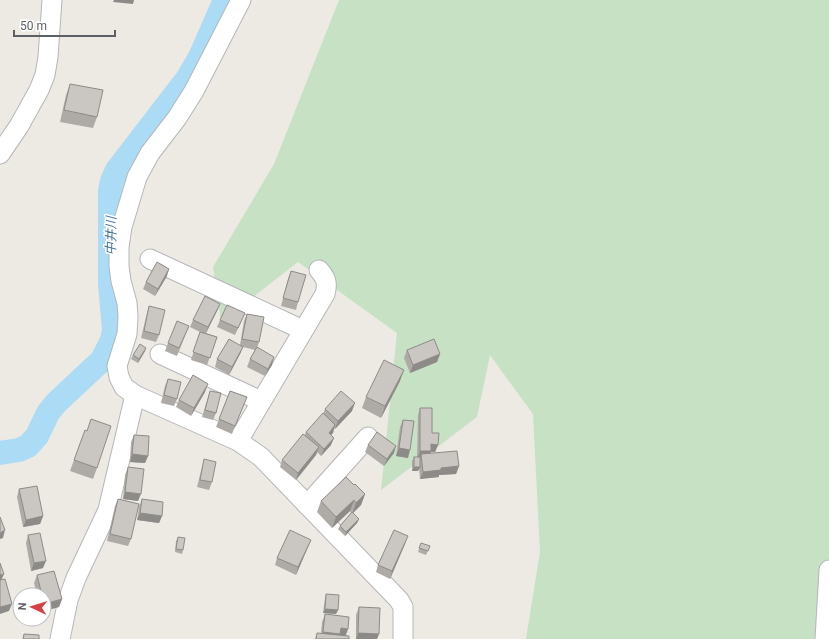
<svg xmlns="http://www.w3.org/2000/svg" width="829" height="639" font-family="Roboto,'Noto Sans JP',sans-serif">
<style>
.green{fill:#c6e1c3}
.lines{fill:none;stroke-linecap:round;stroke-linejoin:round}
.river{stroke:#acdbf5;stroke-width:24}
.minor-casing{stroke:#b4b6b9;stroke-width:21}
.minor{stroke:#fff;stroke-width:19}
.wall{fill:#aeaba7}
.shaded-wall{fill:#8d8b88}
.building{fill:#cac7c2;stroke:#8d8b88}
.labels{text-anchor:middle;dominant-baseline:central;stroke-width:3;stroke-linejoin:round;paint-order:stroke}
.water-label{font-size:13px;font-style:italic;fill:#47789c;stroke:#fff}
</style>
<rect width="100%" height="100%" fill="#edeae4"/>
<polygon class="green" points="339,0 829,0 829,597 825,639 526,639 540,552 533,414 490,355 477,417 381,490 397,333 298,262 221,322 213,267 274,164"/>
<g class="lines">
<polyline class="river" points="0,453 19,450 28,446 37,436 48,413 56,403 102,360 112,340 114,330 110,284 110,190 112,181 117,170 187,79 200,57 225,0"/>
<defs>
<g id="minor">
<polyline points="241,0 194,91 177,118 150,153 137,177 122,227 119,247 119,266 121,281 127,303 128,317 127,334 117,366 119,377 124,387 135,395 238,441 261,457 399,600 403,607 403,639"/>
<polyline points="0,154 19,126 39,90 45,75 48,57 52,0"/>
<polyline points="150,259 303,330"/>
<polyline points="160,354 261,401"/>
<path d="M238,441L325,294C328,283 326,278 319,270"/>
<polyline points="307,505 368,437"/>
<polyline points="60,639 68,600 76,578 108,510 135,395"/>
<polyline points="825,639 829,570"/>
</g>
</defs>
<use href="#minor" class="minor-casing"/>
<use href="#minor" class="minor"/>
</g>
<g class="wall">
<polygon points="70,84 97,117 93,128 60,122 66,95"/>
<polygon points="291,271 298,302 296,310 281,306 288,279"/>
<polygon points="167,276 155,296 143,289 146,282"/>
<polygon points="220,304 217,311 206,333 217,337 207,365 191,360 200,332 190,327 193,320"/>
<polygon points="149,306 159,335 156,342 141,338 147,313"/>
<polygon points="247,314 259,342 257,348 272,365 265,376 247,367 250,359 255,350 243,347 240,354 229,375 215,367 217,359 240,345 244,321"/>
<polygon points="220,320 242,320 235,335 217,327"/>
<polygon points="189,326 177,356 165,351 168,343"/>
<polygon points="407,350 440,354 437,362 410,373 404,358"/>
<polygon points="145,351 138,363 131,359 133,355"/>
<polygon points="168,379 177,399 174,406 161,403 165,386"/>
<polygon points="400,381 381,418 362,408 366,397"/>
<polygon points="210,391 216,413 213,420 202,417"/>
<polygon points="230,391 247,397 232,434 216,427"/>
<polygon points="205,392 191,416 176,407 179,400"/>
<polygon points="420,408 432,433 438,445 435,452 431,452 430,454 459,466 456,474 439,475 439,477 420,479 419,469 418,471 412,471 412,461 414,457 417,457 418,415"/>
<polygon points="325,409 352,411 335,429 334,428 333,433 331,435 331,445 321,456 317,452 316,455 296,480 280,467 282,460 304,436 306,432 323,414"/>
<polygon points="403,420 408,458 396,456 400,427"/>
<polygon points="87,431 97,468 93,479 70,471 81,441"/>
<polygon points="134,435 148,456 145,463 130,462 131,442"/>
<polygon points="368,445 394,453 384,466 365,452"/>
<polygon points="204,459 212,482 209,490 197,487"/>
<polygon points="128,467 138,501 123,499 125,475"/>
<polygon points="354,485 365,494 361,505 353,513 359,519 357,523 345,536 338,529 340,526 351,513 350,511 332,528 317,512 321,501"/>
<polygon points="19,489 43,516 40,524 23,527 17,497"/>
<polygon points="118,499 131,539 128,546 107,541 115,506"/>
<polygon points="142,499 162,516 159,523 137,520 139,507"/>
<polygon points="28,535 43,568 31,571 26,543"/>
<polygon points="178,537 183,550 182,554 175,552 176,541"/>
<polygon points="311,540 296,575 275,565 277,558"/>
<polygon points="421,543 430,546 426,555 418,552"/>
<polygon points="405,544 390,579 376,572 378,565"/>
<polygon points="37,575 62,599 59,607 44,611 44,595 37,595 34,583"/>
<polygon points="326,594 338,610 336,614 323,613 325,598"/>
<polygon points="359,607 379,634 377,639 356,639 356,615"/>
<polygon points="325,614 348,629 346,636 349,639 315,639 317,633 321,633 322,622"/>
</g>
<g class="shaded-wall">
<polygon points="114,0 134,0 133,4 113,2"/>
<polygon points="169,269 167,276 155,296 158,289"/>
<polygon points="220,304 217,311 205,335 208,327"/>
<polygon points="243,347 240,354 229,375 232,367"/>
<polygon points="146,348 145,351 138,363 139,359"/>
<polygon points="440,354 437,362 410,373 413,365"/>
<polygon points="274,357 272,365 265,376 268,369"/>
<polygon points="404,370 400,381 381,418 385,406"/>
<polygon points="208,384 205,392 191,416 194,408"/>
<polygon points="355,403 352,411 335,429 338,421"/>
<polygon points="335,425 333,433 326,440 329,433"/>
<polygon points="334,438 331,445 321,456 324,449"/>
<polygon points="431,444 438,445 435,452 431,452 428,459 421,454 420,459 417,459 420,451"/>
<polygon points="396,446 394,453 384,466 387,459"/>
<polygon points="319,447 316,455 296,480 298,473"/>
<polygon points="399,448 410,450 408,458 396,456"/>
<polygon points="132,454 148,456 145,463 130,462"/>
<polygon points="459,466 456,474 439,475 439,477 420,479 423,472 441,468"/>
<polygon points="414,467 420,467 418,471 412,471"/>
<polygon points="125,492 141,494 138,501 123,499"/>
<polygon points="365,494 361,505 352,514 356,503"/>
<polygon points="354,500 350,511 332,528 336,517"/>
<polygon points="140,513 162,516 159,523 137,520"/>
<polygon points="43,516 40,524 23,527 26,520"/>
<polygon points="359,519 357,523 345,536 346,532"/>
<polygon points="5,530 3,538 0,539 0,533"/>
<polygon points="408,536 405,544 390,579 392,571"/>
<polygon points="311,540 296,575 298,567"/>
<polygon points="46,561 43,568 31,571 34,563"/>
<polygon points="4,574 1,581 0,582 0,575"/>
<polygon points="62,599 59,607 44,611 44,604"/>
<polygon points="12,604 9,611 0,614 0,607"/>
<polygon points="325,609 338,610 336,614 323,613"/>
<polygon points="341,628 348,629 345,636 321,639 323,632"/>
<polygon points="358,633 379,634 377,639 356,639"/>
</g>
<g class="building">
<polygon points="70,84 103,90 97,117 64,110"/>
<polygon points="157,262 169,269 158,289 146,282"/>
<polygon points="291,271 306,275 298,302 283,298"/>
<polygon points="205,296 220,304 208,327 193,320"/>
<polygon points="227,305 245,313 238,328 220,320"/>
<polygon points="149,306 165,310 159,335 144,331"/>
<polygon points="247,314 264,317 259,342 242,339"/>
<polygon points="177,321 189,326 179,348 168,343"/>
<polygon points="200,332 217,337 210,358 193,352"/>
<polygon points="229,339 243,347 232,367 217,359"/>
<polygon points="434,339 440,354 413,365 407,350"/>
<polygon points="140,344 146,348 139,359 133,355"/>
<polygon points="257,347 274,357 268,369 250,359"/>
<polygon points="384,360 404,370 385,406 366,397"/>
<polygon points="193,375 208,384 194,408 179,400"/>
<polygon points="168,379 181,382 177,399 164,395"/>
<polygon points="210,391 221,393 216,413 205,410"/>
<polygon points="230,391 247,397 235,426 219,419"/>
<polygon points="341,391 355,403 338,421 325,409"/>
<polygon points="420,408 432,408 432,433 439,433 438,445 431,444 431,451 420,451"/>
<polygon points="323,413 335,425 329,433 334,438 324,449 306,432"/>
<polygon points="91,419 111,426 97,468 74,460 85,430 87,431"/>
<polygon points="403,420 414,421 410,450 399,448"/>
<polygon points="377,432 396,446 387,459 368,445"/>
<polygon points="303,434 319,447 298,473 282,460"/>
<polygon points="134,435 149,436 148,456 132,454"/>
<polygon points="457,451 459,466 441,468 441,470 423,472 421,454"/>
<rect x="414" y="457" width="6" height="10"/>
<polygon points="204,459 216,462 212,482 200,480"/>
<polygon points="128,467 144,469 141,494 125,492"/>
<polygon points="346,477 354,485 355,484 365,494 356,503 354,500 336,517 321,501"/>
<polygon points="37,486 43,516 26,520 19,489"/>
<polygon points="118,499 139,504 131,539 110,534"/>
<polygon points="142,499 163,502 162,516 140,513"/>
<polygon points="352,512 359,519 346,532 340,526"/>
<polygon points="0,517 5,530 0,533"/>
<polygon points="290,530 311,540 298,567 277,558"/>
<polygon points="394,530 408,536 392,571 378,565"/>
<polygon points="40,533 46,561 34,563 28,535"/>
<polygon points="178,537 185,538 183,550 176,549"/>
<polygon points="421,543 430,546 428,551 419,548"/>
<polygon points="0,563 4,574 0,575"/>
<polygon points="54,571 62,599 44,604 44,595 42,595 37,575"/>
<polygon points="5,579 12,604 0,607 0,580"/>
<polygon points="326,594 339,595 338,610 325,609"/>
<polygon points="359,607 380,608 379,634 358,633"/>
<polygon points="325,614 349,617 348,629 341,628 340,634 323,632"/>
<polygon points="317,633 349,636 349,639 316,639"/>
<polygon points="24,634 39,635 39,639 23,639"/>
</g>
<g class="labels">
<g class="water-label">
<text transform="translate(111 236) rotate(-89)">中井川</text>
</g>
</g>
<g transform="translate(32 607) rotate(274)"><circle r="19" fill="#ffffff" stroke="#bebfc1"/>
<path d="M0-3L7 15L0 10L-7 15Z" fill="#d44243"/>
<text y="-6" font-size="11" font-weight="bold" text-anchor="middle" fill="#5c5f63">N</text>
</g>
<path d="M14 30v6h101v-6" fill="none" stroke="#5c5f63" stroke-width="2"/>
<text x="20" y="30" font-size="12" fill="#5c5f63" stroke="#ffffff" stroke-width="3" paint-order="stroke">50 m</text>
</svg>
